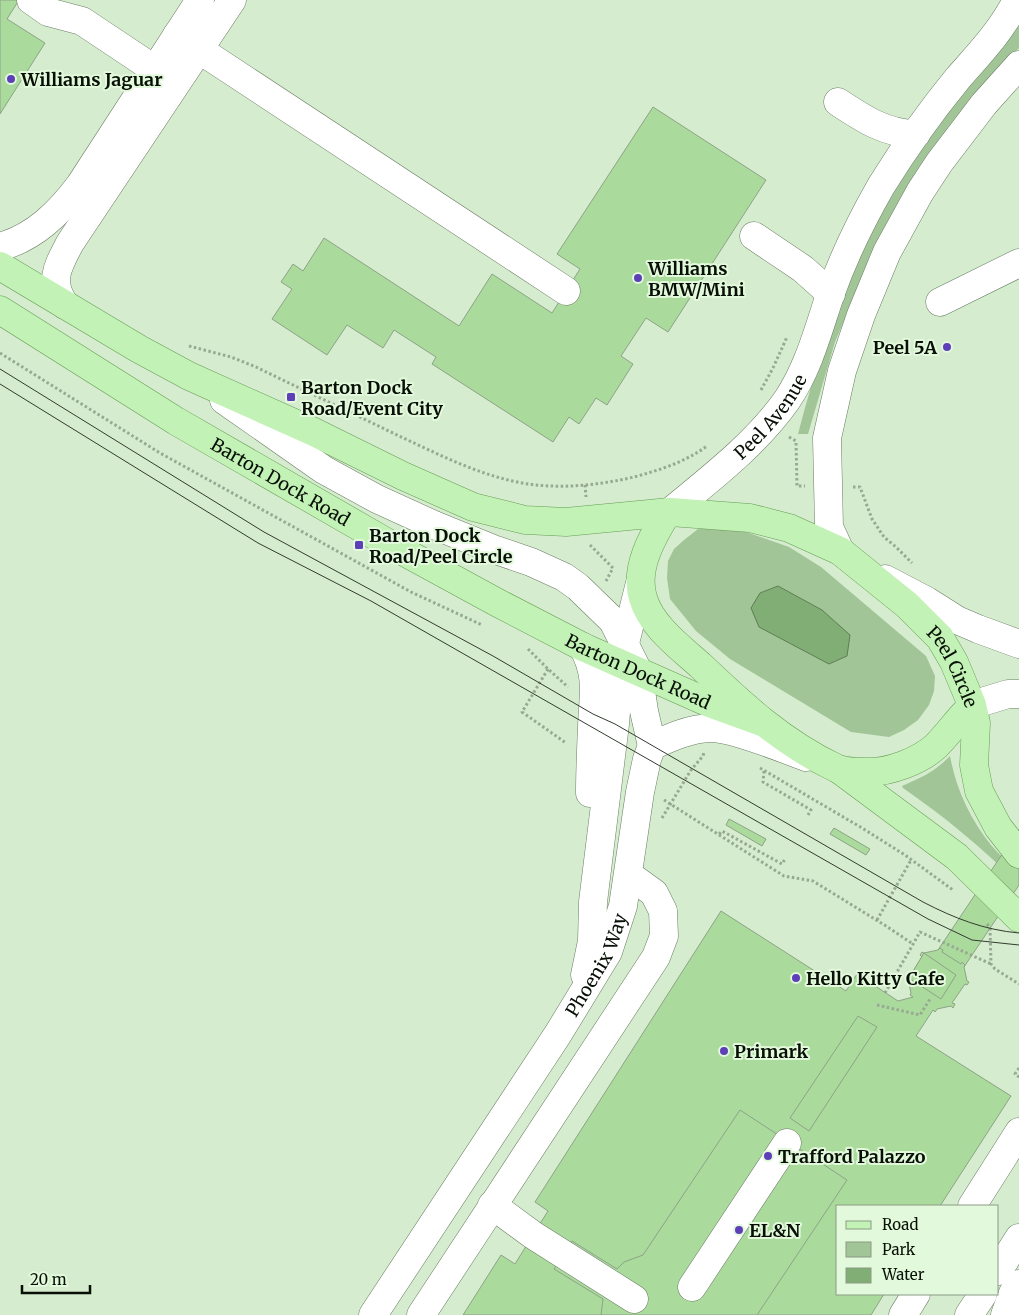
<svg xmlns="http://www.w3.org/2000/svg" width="1019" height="1315" font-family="Merriweather,serif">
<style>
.green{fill:#a1c597;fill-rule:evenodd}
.water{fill:#81ae74;stroke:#5d7e53}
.building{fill:#abda9d;stroke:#8da387}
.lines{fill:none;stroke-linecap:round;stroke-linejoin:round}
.minor-casing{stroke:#6a7e64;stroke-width:29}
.major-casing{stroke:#679d57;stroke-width:29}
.path{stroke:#97a992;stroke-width:3;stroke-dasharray:2.5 2.5;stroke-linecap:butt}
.minor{stroke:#fff;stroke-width:28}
.major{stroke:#c2f2b5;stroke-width:28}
.tram{stroke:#323c2f;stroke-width:1}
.poi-dot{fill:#5d40b8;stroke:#e2f9db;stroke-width:2}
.labels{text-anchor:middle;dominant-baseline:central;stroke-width:4;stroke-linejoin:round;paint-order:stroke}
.poi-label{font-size:18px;font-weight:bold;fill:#080f06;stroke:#e2f9db;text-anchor:start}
.street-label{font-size:18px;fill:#080f06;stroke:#e2f9db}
</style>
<rect width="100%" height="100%" fill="#d5ecce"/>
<g class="green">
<path d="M1019,26V48L994,73L877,243L835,342L808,434H798C823,338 858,243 913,160C927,138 944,116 960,96C980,72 1001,51 1019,26Z"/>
<path d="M716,528L746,532L789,547L821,567L926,656L935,676L934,691L929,705L918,720L904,730L889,737L851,732L730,659L696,631L670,599L667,578L668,561L674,549L684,540L698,529ZM778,586L822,610L760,593Z"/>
<path d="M950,756C956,789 970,819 991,845C999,855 1010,864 1019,873V884C983,849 944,816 903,788L902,786C924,776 933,773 950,756Z"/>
</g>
<polygon class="water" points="778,586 822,610 850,635 847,656 829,664 759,627 751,608 760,593"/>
<g class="building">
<polygon points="0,0 19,0 7,19 45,43 0,114"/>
<polygon points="653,107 766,180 668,332 646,318 621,356 633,364 607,405 596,398 579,424 569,417 553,442 432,364 436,357 394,330 383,348 347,325 327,355 272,319 292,289 281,282 293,264 303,271 324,238 459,326 492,274 552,313 580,269 557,254"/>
<polygon points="729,819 766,839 762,846 726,825"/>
<polygon points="834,828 870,849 866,855 830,834"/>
<polygon points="1019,829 1019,885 964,967 938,950"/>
<polygon points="721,911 846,991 857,974 898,1001 913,997 910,995 911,993 908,979 906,978 908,974 910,976 922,957 920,955 922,952 924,953 938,950 940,948 943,950 942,952 961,964 962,962 965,965 964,967 967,981 969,982 967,985 965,984 952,1003 955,1004 953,1008 951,1006 937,1009 935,1012 933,1010 916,1036 1011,1096 940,1206 838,1206 838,1294 884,1294 871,1315 463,1315 501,1255 515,1264 541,1222 548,1211 535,1202"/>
<polygon points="924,953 956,975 941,999 909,978"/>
<polygon points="858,1016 877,1027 809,1131 790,1118"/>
<polygon points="740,1110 847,1180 757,1315 601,1315 603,1299 554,1269 572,1241 617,1269 624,1262 643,1255"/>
</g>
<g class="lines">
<defs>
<g id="minor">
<polyline points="31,0 48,12 82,21 169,79"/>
<polyline points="177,35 566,291"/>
<path d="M838,102C862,118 886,134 916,134"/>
<polyline points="754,236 803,269 831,294"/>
<path d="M0,247C35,237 59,213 80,185L200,0"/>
<polyline points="940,302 1019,263"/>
<path d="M65,305C48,281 58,266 70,243L232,0"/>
<polyline points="224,400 324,470 377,499 434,525 493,549 531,562 564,577 578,587 613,621 638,671 644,711 652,746"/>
<path id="s1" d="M670,512C711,478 756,444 787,400C808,369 818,331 830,295C843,258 861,221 881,186C904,149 930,112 958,78C980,53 1002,30 1017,0"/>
<polyline points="840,551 829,527 827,438 842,371 861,315 887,252 920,192 939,163 984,104 1019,65"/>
<polyline points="885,579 927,601 957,620 978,629 1019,644"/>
<path d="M583,647C599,677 593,695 592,727C591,749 590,771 590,793"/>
<polyline points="972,705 1008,694 1019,694"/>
<polyline points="585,975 592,941 593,902 615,724 620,663 640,583"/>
<polyline points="492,1205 533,1235 634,1299"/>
<polyline points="972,1206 1019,1132"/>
<polyline points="998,1271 1019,1238"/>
<polyline points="692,1287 787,1143"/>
<path id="s2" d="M373,1315L558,1034L608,952L623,906L640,792L647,759L652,746C671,737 689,729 710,728C731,727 784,749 806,757"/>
<polyline points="421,1315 656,957 664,936 663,911 654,893 629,875"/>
<polyline points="903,1315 916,1294"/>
<polyline points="969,1315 983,1294"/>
<polyline points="1005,1315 1013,1293 1019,1284"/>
</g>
<g id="major">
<path id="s3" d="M0,266L139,349L189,376L314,432L403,476L473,507L525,520L566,522L670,512L750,518L789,528L840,551L907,605L940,638L954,662L972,705L976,723L974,765L979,791L998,827L1019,854"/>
<path id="s4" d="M0,310L176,421L386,542L498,603L583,647L707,702L762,722"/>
<path d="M667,513C652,537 634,569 643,598C651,626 680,647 701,666C743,706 783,743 836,768C844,772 858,772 866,772C888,773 920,761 936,746C949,733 958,719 971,707"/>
<polyline points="840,770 957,857 1019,918"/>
</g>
</defs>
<use href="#minor" class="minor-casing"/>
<use href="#major" class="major-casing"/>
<g class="path">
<path d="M189,346L231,357L256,367C303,390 350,412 397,435C438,454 482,477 528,484C564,489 599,485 634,477C660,470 685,462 707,446"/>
<polyline points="0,353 160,453 411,592 482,625"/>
<polyline points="761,390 773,368 787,337"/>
<polyline points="789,437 796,441 797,486 805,486"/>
<polyline points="585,485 586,497"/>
<polyline points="853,487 860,487 872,519 884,537 896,547 912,563"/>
<polyline points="590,545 613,568 606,581"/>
<polyline points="528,649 548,669 568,687"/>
<polyline points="548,669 522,712 566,743"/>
<polyline points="760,768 862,828 905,855 953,890"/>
<polyline points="764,771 763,782 811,810 808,815"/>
<polyline points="664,800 784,876 813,881 886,926 913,944"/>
<polyline points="662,818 691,770 703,756 704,752"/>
<polyline points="719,834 722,831 782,864 785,859"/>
<polyline points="877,920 911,860"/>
<polyline points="987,924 990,928 991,964 995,969 1019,984"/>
<polyline points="885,993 920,932 991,964"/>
<polyline points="877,1005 920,1015 930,999"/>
<polyline points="1019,1068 1015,1074 1019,1077"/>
</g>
<use href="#minor" class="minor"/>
<use href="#major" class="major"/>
<g class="tram">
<path d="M0,369L264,532L493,656L593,714L615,724L923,902C954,918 984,930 1019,933"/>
<polyline points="0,384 258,543 371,601 928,919 972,940 1019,945"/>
</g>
</g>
<g class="poi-dot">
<circle cx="11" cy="79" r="5"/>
<circle cx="638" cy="278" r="5"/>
<circle cx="947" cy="347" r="5"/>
<rect x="286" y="392" width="10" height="10" rx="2.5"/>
<rect x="354" y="540" width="10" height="10" rx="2.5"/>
<circle cx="796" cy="978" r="5"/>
<circle cx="724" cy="1051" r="5"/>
<circle cx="768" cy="1156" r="5"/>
<circle cx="739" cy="1230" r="5"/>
</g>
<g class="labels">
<g class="poi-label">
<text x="21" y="79">Williams Jaguar</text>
<text x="648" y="268">Williams<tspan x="648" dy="21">BMW/Mini</tspan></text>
<text x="937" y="347" text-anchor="end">Peel 5A</text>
<text x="301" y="387">Barton Dock<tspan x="301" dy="21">Road/Event City</tspan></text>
<text x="369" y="535">Barton Dock<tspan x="369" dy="21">Road/Peel Circle</tspan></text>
<text x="806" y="978">Hello Kitty Cafe</text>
<text x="734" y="1051">Primark</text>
<text x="778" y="1156">Trafford Palazzo</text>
<text x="749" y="1230">EL&amp;N</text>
</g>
<g class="street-label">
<text stroke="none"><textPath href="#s1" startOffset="139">Peel Avenue</textPath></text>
<text stroke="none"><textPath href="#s4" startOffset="329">Barton Dock Road</textPath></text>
<text stroke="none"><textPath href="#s3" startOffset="1071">Peel Circle</textPath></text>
<text stroke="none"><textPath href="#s4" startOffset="734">Barton Dock Road</textPath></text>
<text stroke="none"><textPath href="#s2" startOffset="416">Phoenix Way</textPath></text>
</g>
</g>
<rect x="836" y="1205" width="162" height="90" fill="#e2f9db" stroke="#8b9b86"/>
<rect x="846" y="1221" width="25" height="8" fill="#c2f2b5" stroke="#8b9b86"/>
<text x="882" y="1230" font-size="15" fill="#080f06">Road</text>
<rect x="846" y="1242" width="25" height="15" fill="#a1c597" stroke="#8b9b86"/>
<text x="882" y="1255" font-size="15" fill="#080f06">Park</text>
<rect x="846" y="1268" width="25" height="15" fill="#81ae74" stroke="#8b9b86"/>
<text x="882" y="1280" font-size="15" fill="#080f06">Water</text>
<path d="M22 1285v8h68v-8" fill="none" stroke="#080f06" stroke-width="2.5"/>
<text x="30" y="1285" font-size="15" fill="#080f06" stroke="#e2f9db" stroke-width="4" paint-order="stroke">20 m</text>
</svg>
